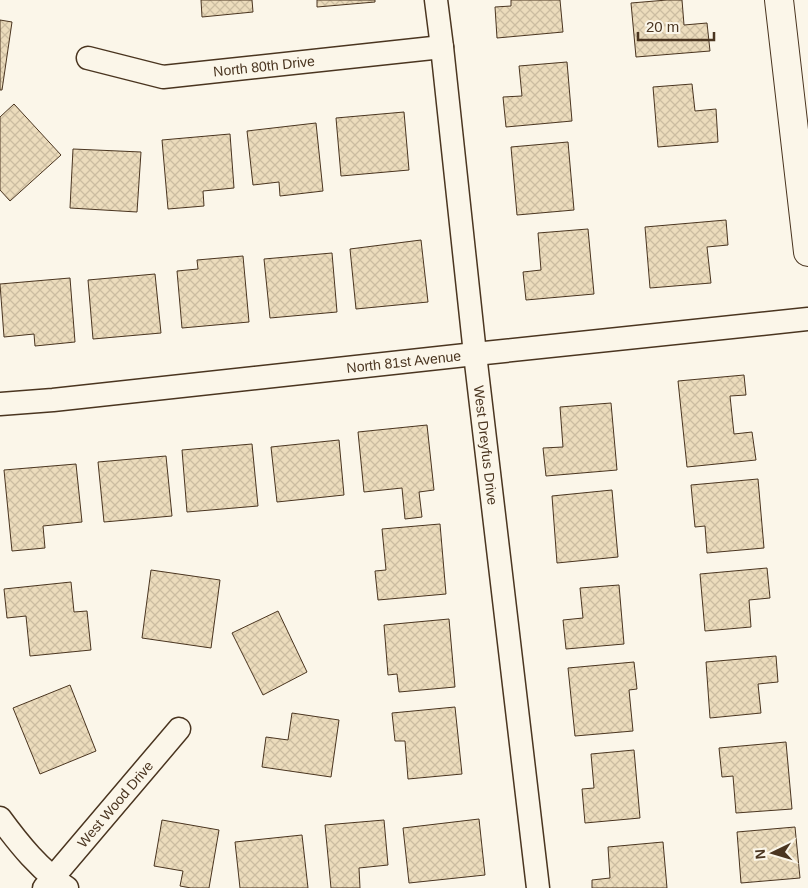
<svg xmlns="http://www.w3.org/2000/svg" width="808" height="888" font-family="Helvetica,sans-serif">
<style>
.building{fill:url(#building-cross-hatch);stroke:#4a3520}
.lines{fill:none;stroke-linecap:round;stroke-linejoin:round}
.minor-casing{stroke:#4a3520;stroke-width:25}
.tertiary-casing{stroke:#4a3520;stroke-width:30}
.minor{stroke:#fbf6e9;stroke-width:22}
.tertiary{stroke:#fbf6e9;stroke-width:28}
.labels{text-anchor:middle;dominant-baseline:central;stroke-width:4;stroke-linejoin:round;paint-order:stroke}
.street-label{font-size:14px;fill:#4a3520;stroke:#fbf6e9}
</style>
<defs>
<pattern id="building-cross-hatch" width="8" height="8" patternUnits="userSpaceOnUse" patternTransform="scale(1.25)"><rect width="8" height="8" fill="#ecdcbc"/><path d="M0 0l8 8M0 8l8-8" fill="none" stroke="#ccbda1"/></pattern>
</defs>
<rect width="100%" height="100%" fill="#fbf6e9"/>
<g class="building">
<polygon points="201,0 252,0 253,12 202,17"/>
<polygon points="317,0 375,0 375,2 317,7"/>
<polygon points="511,0 560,0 563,32 497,38 495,7 511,6"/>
<polygon points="667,0 682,0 684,25 707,23 710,51 636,57 631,3"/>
<polygon points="0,20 12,22 2,90 0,90"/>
<polygon points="567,62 572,121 506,127 503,97 522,96 519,66"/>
<polygon points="692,84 695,111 716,109 718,142 658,147 653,87"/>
<polygon points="14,104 61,155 10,201 0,190 0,117"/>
<polygon points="404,112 409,170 341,176 336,118"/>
<polygon points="316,123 323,191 280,196 279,182 253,185 247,131"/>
<polygon points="230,134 234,188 203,191 204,206 168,209 162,140"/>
<polygon points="568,142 574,210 517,215 511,147"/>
<polygon points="73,149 141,152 137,212 70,208"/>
<polygon points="726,220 728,245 707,247 711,283 650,288 645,227"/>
<polygon points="588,229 594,294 526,300 523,272 541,270 538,233"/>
<polygon points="421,240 428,302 356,309 350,249"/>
<polygon points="332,253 337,312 270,318 264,259"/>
<polygon points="243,256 249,322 182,328 177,271 198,269 197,260"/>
<polygon points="155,274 161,333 93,339 88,280"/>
<polygon points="70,278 75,342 35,346 34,334 4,337 0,284"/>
<polygon points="744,375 746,395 730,396 734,434 752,432 756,460 687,467 678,381"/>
<polygon points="611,403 617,470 546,476 543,448 563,447 560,407"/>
<polygon points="427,425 434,490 419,492 422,517 405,519 402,488 364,492 358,432"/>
<polygon points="339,440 344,495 277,502 271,447"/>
<polygon points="252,444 258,506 187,512 182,450"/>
<polygon points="166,456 172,516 104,522 98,462"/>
<polygon points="76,464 82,522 43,526 45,548 12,551 4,470"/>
<polygon points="758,479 764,548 707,553 705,526 695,527 691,485"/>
<polygon points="612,490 618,557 557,563 552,496"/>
<polygon points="440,524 446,594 378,600 375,571 386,570 382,529"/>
<polygon points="767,568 770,598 749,600 751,627 705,631 700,574"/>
<polygon points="151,570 220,580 211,648 142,638"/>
<polygon points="71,582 74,612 87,611 91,650 30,656 26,616 7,618 4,589"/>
<polygon points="619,585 624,644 566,649 563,620 583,618 580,588"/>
<polygon points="278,611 307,672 263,695 232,633"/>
<polygon points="449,619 455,687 399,692 397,674 388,675 384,625"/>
<polygon points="776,656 778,682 758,684 761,713 710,718 706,662"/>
<polygon points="634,662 637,689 629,690 633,731 575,736 568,668"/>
<polygon points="70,685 96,751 40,774 13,708"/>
<polygon points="455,707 462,774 408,779 405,741 395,741 392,713"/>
<polygon points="292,713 339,720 331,777 262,767 266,737 288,740"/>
<polygon points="786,742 792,809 736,813 733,776 722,777 719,748"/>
<polygon points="634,750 640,818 585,823 582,789 594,788 591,754"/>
<polygon points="479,819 485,875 409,883 403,828"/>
<polygon points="162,820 219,830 209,888 191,888 180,886 183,871 154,866"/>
<polygon points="384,820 388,865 359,868 360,888 331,888 325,825"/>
<polygon points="795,827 800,878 741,883 737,832"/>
<polygon points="302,835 308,888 240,888 235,842"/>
<polygon points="663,842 667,888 592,888 592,880 610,878 608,847"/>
</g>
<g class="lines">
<defs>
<g id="minor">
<path id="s1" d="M436,0L442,47L475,354L538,888"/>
<path id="s2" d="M88,58L163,77L442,47"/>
<path id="s3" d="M0,404L53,400L475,354L808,319"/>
<path d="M0,818C19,844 40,870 67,888"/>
<path id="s4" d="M44,888L179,729"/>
</g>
<polyline id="tertiary" points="779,0 808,252"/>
</defs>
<use href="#minor" class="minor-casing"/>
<use href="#tertiary" class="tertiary-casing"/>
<use href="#minor" class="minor"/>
<use href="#tertiary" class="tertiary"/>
</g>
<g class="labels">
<g class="street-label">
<text stroke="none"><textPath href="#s2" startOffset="179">North 80th Drive</textPath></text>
<text stroke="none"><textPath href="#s3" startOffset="406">North 81st Avenue</textPath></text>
<text stroke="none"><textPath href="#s1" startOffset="448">West Dreyfus Drive</textPath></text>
<text stroke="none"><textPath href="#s4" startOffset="110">West Wood Drive</textPath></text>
</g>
</g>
<g transform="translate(773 853) rotate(265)" stroke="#fbf6e9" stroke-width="4" paint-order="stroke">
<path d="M0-4L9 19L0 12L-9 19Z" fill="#4a3520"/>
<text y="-8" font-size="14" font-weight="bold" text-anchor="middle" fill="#4a3520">N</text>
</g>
<path d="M638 32v8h76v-8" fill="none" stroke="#4a3520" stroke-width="2.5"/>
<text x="646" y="32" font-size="15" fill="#4a3520" stroke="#fbf6e9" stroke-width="4" paint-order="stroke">20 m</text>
</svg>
